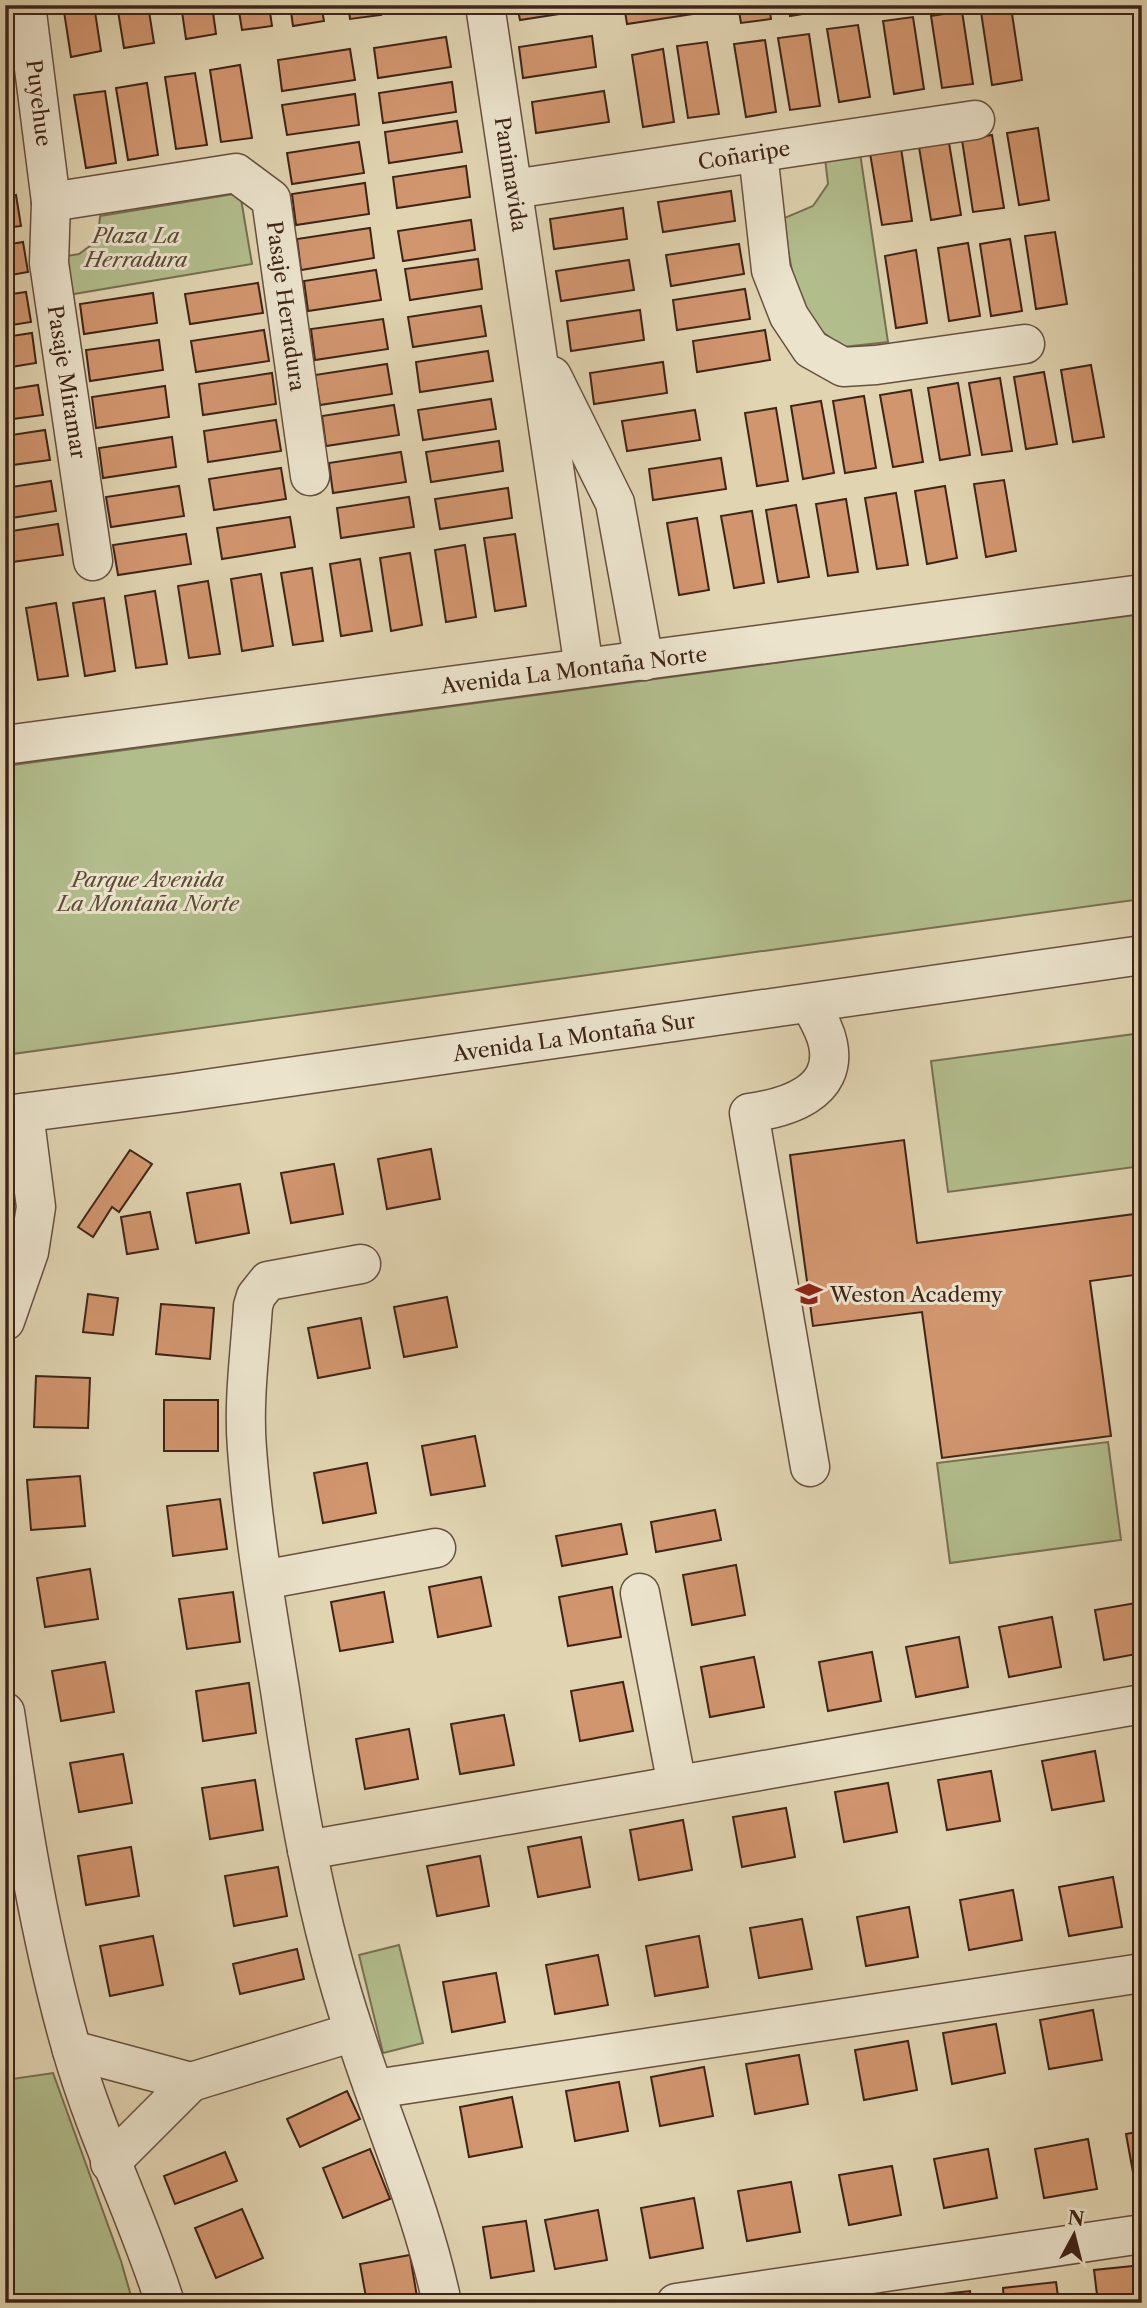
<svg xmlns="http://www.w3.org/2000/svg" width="1147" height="2308" font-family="'Libre Caslon Text',serif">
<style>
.green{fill:#b2bd8c;stroke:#787052;stroke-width:2}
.building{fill:#d2966f;stroke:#3f2417;stroke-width:2}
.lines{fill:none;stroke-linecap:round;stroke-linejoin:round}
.minor-casing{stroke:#67503e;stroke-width:41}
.minor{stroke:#ebe3cc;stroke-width:38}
.labels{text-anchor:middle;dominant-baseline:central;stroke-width:6;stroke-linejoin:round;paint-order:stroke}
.street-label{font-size:21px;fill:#3f2417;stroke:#ebe3cc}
.park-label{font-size:21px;font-style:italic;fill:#5c4a34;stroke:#ebe3cc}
.poi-label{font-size:21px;fill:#3f2417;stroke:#ebe3cc;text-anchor:start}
</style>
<rect width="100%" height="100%" fill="#e0d4b1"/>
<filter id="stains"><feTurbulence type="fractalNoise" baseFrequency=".00286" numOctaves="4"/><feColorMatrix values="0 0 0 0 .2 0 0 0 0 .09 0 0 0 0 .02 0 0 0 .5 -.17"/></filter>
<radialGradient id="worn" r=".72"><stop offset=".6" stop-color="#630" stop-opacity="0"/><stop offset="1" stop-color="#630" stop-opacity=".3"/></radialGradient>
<g class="green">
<polygon points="860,153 888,342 843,347 817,328 798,302 782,219 813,206 828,184 825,158"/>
<polygon points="240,193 252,264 68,295 61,257 79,254 98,240 100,216"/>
<polygon points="1142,614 1142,899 5,1055 5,766"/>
<polygon points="1142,1033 1142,1166 948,1192 931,1061"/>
<polygon points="1108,1442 1121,1540 950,1563 937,1463"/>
<polygon points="399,1945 423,2043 383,2053 359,1955"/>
<polygon points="53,2073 121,2261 133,2303 5,2303 5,2080"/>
</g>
<g class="building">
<polygon points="63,5 94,5 101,51 71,57"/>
<polygon points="117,5 148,5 154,43 124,48"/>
<polygon points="181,5 212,5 216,34 186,39"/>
<polygon points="238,5 269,5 272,26 242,30"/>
<polygon points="290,5 321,5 324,21 293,26"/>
<polygon points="348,5 379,5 381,15 350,19"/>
<polygon points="406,5 437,5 438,7 407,12"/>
<polygon points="517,5 592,5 592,9 520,20"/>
<polygon points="624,5 699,5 700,13 627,24"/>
<polygon points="738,5 769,5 771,19 741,23"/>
<polygon points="789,5 820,5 821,11 790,16"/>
<polygon points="1011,7 1022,80 992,85 981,12"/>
<polygon points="962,11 973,84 942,88 931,16"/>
<polygon points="913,17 924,89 894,94 883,21"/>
<polygon points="858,25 870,97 839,102 827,29"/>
<polygon points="809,34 820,106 790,110 778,38"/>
<polygon points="592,36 596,67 523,78 519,47"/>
<polygon points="446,37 451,67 378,78 374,48"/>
<polygon points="765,40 776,112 746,117 734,44"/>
<polygon points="707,42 719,114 688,118 677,46"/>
<polygon points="350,49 355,80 282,91 278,60"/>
<polygon points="663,49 674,122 643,127 632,55"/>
<polygon points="240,65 252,138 221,142 210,70"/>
<polygon points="195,73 207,145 176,149 165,77"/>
<polygon points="452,82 456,112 383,123 379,93"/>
<polygon points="147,83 158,155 128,160 116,88"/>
<polygon points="105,91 116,163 86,168 74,95"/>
<polygon points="604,91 609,122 536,133 532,102"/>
<polygon points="355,94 359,125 287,135 282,105"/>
<polygon points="5,98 10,128 5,129"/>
<polygon points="457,121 462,152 389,163 385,132"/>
<polygon points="1038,128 1049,200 1019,205 1007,133"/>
<polygon points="992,135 1004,208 973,212 962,140"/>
<polygon points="359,142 364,173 292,184 287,153"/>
<polygon points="949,143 961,215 931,220 919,147"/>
<polygon points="10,147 14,178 5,179 5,148"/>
<polygon points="901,148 912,221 882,225 870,153"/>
<polygon points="466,166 470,197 397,208 393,177"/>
<polygon points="365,183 369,214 296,225 292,194"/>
<polygon points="731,191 735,221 663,232 658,202"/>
<polygon points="16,195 21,226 5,228 5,197"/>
<polygon points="623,208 627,239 554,249 550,219"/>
<polygon points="471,220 475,250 403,261 398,231"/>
<polygon points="370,228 374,258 301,270 297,239"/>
<polygon points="1055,232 1067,304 1036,309 1025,236"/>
<polygon points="1010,239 1022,311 991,316 980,244"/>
<polygon points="23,242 28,272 5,276 5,245"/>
<polygon points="968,243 980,316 949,321 938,248"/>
<polygon points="739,244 744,274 671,286 666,255"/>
<polygon points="916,250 927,323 896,328 885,256"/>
<polygon points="478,259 482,289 410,300 405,269"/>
<polygon points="629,260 634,290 561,301 556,271"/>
<polygon points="376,270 381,300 308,311 304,281"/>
<polygon points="258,283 263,313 190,324 185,294"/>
<polygon points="745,289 750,319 677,330 673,300"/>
<polygon points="26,292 31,322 5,326 5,295"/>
<polygon points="153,293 157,323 84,334 80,304"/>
<polygon points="481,306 486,336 413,347 408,317"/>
<polygon points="640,310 644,340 571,351 567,321"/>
<polygon points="383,319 388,349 315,360 311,329"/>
<polygon points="264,330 269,361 196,372 191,341"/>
<polygon points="765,330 770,360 697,372 693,341"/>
<polygon points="32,333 36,363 5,368 5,337"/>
<polygon points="159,340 163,370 90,381 86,350"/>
<polygon points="488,351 493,381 420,392 416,362"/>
<polygon points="663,362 667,393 594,404 590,373"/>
<polygon points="387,364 392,394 320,405 315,375"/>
<polygon points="1091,365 1104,437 1073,442 1061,370"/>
<polygon points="1044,372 1057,444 1026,449 1014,377"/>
<polygon points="272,373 276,404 203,415 199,384"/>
<polygon points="1000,378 1012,451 982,455 969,383"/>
<polygon points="958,383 970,455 940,460 928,388"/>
<polygon points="38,385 43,415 5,420 5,390"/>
<polygon points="165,386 169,417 96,428 92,397"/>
<polygon points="911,390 923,462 893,467 880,395"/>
<polygon points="864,396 876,468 845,473 833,401"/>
<polygon points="491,399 496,429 423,440 418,410"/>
<polygon points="821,401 834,473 803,479 791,406"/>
<polygon points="394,405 399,435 326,446 322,416"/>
<polygon points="776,408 788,481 757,486 745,413"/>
<polygon points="695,410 700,440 627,451 622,421"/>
<polygon points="276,420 281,451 208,462 204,431"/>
<polygon points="45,430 50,460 5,466 5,436"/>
<polygon points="172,437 176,467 103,478 99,448"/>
<polygon points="499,441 503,471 431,482 426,452"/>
<polygon points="401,452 406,482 333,493 329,463"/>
<polygon points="721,458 726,489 653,500 649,469"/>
<polygon points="281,468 286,499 214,510 209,479"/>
<polygon points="1004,480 1016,551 986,557 974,484"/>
<polygon points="51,481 56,511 5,519 5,488"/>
<polygon points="179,486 184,516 111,527 106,497"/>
<polygon points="945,486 957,558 927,564 915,491"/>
<polygon points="508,488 512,518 440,529 435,499"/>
<polygon points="896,493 908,565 877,569 865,498"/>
<polygon points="409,497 414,527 341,538 337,508"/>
<polygon points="846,499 858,572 828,576 816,504"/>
<polygon points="796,505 809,577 778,582 766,510"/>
<polygon points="752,511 764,583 734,588 721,516"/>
<polygon points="290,517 295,547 222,559 217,528"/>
<polygon points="697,518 709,590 679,595 667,523"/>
<polygon points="58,524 63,555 5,563 5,532"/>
<polygon points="186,534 191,564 118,575 113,545"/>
<polygon points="515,534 526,606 495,611 484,538"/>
<polygon points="465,545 476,617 446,622 435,550"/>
<polygon points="410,553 422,625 391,631 380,558"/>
<polygon points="360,559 372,631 341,636 330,564"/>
<polygon points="312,568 323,641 293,645 281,573"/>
<polygon points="261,574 273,646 242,651 231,579"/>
<polygon points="208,581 220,654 189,658 178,586"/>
<polygon points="155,591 167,664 136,668 125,596"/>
<polygon points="104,598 115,671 85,676 73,603"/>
<polygon points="56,603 68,676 38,680 26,608"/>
<polygon points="904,1140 917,1243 1142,1213 1142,1274 1090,1281 1111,1436 942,1458 922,1312 813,1326 790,1155"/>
<polygon points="431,1149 440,1199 387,1209 378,1159"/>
<polygon points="130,1150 152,1164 119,1212 112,1207 93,1237 78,1227"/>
<polygon points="334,1164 343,1214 291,1223 281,1173"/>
<polygon points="240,1184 249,1233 196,1243 187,1193"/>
<polygon points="150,1212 158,1249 127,1254 121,1217"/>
<polygon points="88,1294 118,1298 113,1335 83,1332"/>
<polygon points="447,1297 457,1347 404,1357 394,1307"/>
<polygon points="161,1304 214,1308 210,1359 156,1354"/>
<polygon points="361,1318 370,1368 318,1378 308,1328"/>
<polygon points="36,1376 90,1378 88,1428 34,1427"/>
<rect x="164" y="1400" width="54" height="51"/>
<polygon points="475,1436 485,1486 431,1495 422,1446"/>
<polygon points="367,1463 376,1513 323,1523 314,1473"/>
<polygon points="80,1476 85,1526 31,1530 27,1480"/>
<polygon points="220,1499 227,1549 173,1556 167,1506"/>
<polygon points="715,1510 721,1540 656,1552 651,1522"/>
<polygon points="621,1524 627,1554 562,1566 556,1536"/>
<polygon points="736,1565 745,1615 692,1625 683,1575"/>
<polygon points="90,1569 98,1619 45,1627 37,1578"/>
<polygon points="481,1577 491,1626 438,1637 429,1587"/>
<polygon points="612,1587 621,1637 568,1646 559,1597"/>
<polygon points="233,1592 240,1642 187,1649 179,1599"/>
<polygon points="384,1592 393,1642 340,1651 331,1602"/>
<polygon points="1142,1602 1142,1653 1104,1660 1095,1610"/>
<polygon points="1052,1617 1061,1667 1009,1677 999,1627"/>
<polygon points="959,1637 968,1687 916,1697 906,1647"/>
<polygon points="872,1652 881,1701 828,1711 819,1662"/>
<polygon points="754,1657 764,1707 710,1717 701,1667"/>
<polygon points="105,1662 114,1712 61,1721 52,1671"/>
<polygon points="623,1682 633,1731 580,1741 571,1691"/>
<polygon points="249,1683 256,1733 203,1741 196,1691"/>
<polygon points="504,1715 514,1765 460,1774 451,1724"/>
<polygon points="409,1729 418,1779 365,1789 356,1739"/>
<polygon points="1095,1751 1104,1801 1052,1810 1042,1761"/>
<polygon points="123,1754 132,1803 79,1812 70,1763"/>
<polygon points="991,1771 1000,1821 947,1830 938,1780"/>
<polygon points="255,1780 263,1830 210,1839 202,1788"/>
<polygon points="888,1783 897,1832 844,1842 835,1792"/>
<polygon points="786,1808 795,1857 742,1867 733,1817"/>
<polygon points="683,1820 692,1870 639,1880 630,1830"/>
<polygon points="581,1837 590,1887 538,1897 528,1847"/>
<polygon points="131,1847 139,1896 86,1905 78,1856"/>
<polygon points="480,1856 489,1906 437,1916 427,1866"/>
<polygon points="278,1867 287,1916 234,1926 225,1876"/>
<polygon points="1113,1877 1122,1927 1069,1936 1059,1887"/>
<polygon points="1013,1890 1022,1940 969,1950 960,1900"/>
<polygon points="909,1907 918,1957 866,1966 857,1917"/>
<polygon points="802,1919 812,1969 759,1978 750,1928"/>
<polygon points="153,1936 163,1985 110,1996 100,1946"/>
<polygon points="699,1936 708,1987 655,1996 646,1946"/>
<polygon points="297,1949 304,1979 240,1994 233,1964"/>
<polygon points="598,1955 608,2005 555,2014 546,1965"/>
<polygon points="496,1973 505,2022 452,2032 443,1982"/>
<polygon points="1093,2010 1102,2060 1049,2069 1040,2020"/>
<polygon points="996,2024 1005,2073 952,2084 943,2033"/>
<polygon points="908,2041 917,2090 864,2100 855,2050"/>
<polygon points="799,2055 808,2104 755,2114 746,2064"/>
<polygon points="704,2067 713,2116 660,2126 651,2077"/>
<polygon points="619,2082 628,2131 575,2141 566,2091"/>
<polygon points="347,2091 360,2119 300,2147 287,2119"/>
<polygon points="512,2097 522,2147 469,2157 460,2107"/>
<polygon points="1142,2131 1142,2182 1135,2183 1126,2134"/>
<polygon points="1088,2139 1097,2189 1044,2198 1035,2149"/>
<polygon points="370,2149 390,2199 343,2218 323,2168"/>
<polygon points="988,2149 997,2198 944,2208 934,2159"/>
<polygon points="225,2152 237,2181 175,2204 164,2176"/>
<polygon points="892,2166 901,2215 849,2225 839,2175"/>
<polygon points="791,2182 800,2232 747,2241 738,2191"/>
<polygon points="694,2198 703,2248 650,2258 641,2208"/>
<polygon points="242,2209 263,2258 216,2278 195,2228"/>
<polygon points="598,2210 607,2260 555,2269 545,2220"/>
<polygon points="526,2221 534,2271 491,2278 483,2227"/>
<polygon points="410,2255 418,2303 367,2303 360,2264"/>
<polygon points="1142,2265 1142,2303 1098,2303 1094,2270"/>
<polygon points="1056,2282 1059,2303 1004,2303 1003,2288"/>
<polygon points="970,2291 971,2303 917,2303 916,2297"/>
</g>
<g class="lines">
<defs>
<g id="minor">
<polyline points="26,5 51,202 49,263 93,561"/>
<polyline points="485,5 584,668"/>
<polyline points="758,153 771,270 789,316 811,349 843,367 876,365 1025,344"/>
<polyline points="513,189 975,120"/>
<polyline points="51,202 236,173 271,199 310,476"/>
<polyline points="552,376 615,503 644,661"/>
<polyline points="5,745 1142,594"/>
<polyline points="5,1115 177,1093 1142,955"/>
<path d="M361,1264L268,1281L256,1296L253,1306C250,1353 243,1402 247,1449C253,1530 267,1610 280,1690C297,1805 317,1920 354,2031C383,2123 422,2208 442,2303"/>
<polyline points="5,1321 29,1252 36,1207 24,1113"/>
<path d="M810,1467L749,1113C786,1108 838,1093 828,1044C825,1029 817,1017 810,1004"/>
<polyline points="263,1580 436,1548"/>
<polyline points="640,1593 677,1785"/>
<path d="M5,1712C22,1825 40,1938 71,2047C96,2135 138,2217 165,2303"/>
<polyline points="307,1850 1142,1704"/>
<polyline points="72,2050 191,2082"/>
<polyline points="375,2089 1142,1973"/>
<polyline points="110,2163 191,2082 354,2032"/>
<polyline points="676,2303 1142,2234"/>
</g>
</defs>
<use href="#minor" class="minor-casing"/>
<use href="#minor" class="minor"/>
</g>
<defs>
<symbol id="school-bare" viewBox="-9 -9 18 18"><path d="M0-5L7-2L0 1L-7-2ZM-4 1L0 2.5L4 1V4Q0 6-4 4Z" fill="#8f2418" stroke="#ebe3cc" stroke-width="2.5" paint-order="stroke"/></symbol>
</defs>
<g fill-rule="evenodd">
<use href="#school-bare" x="790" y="1275" width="38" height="38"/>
</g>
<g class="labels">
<g class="street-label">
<text transform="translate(39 103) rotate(83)">Puyehue</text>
<text transform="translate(744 155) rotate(-9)">Coñaripe</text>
<text transform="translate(511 174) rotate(81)">Panimavida</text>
<text transform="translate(286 306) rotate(82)">Pasaje Herradura</text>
<text transform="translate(67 382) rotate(81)">Pasaje Miramar</text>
<text transform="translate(574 670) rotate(-7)">Avenida La Montaña Norte</text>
<text transform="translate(574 1037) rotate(-8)">Avenida La Montaña Sur</text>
</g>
<g class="park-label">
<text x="136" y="235">Plaza La<tspan x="136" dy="24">Herradura</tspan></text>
<text x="148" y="879">Parque Avenida<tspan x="148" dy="24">La Montaña Norte</tspan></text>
</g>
<g class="poi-label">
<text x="830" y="1294">Weston Academy</text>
</g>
</g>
<rect width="1147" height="2308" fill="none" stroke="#e0d4b1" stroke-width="28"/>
<rect x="7" y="7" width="1133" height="2294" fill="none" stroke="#3f2417" stroke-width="3.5"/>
<rect x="14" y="14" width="1119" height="2280" fill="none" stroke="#3f2417" stroke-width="2"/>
<g transform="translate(1074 2235) rotate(7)" stroke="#ebe3cc" stroke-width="5" paint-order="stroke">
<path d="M0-5L12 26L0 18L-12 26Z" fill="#3f2417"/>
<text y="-10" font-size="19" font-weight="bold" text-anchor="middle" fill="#3f2417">N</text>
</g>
<rect width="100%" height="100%" filter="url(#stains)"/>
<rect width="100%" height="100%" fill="url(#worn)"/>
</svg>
